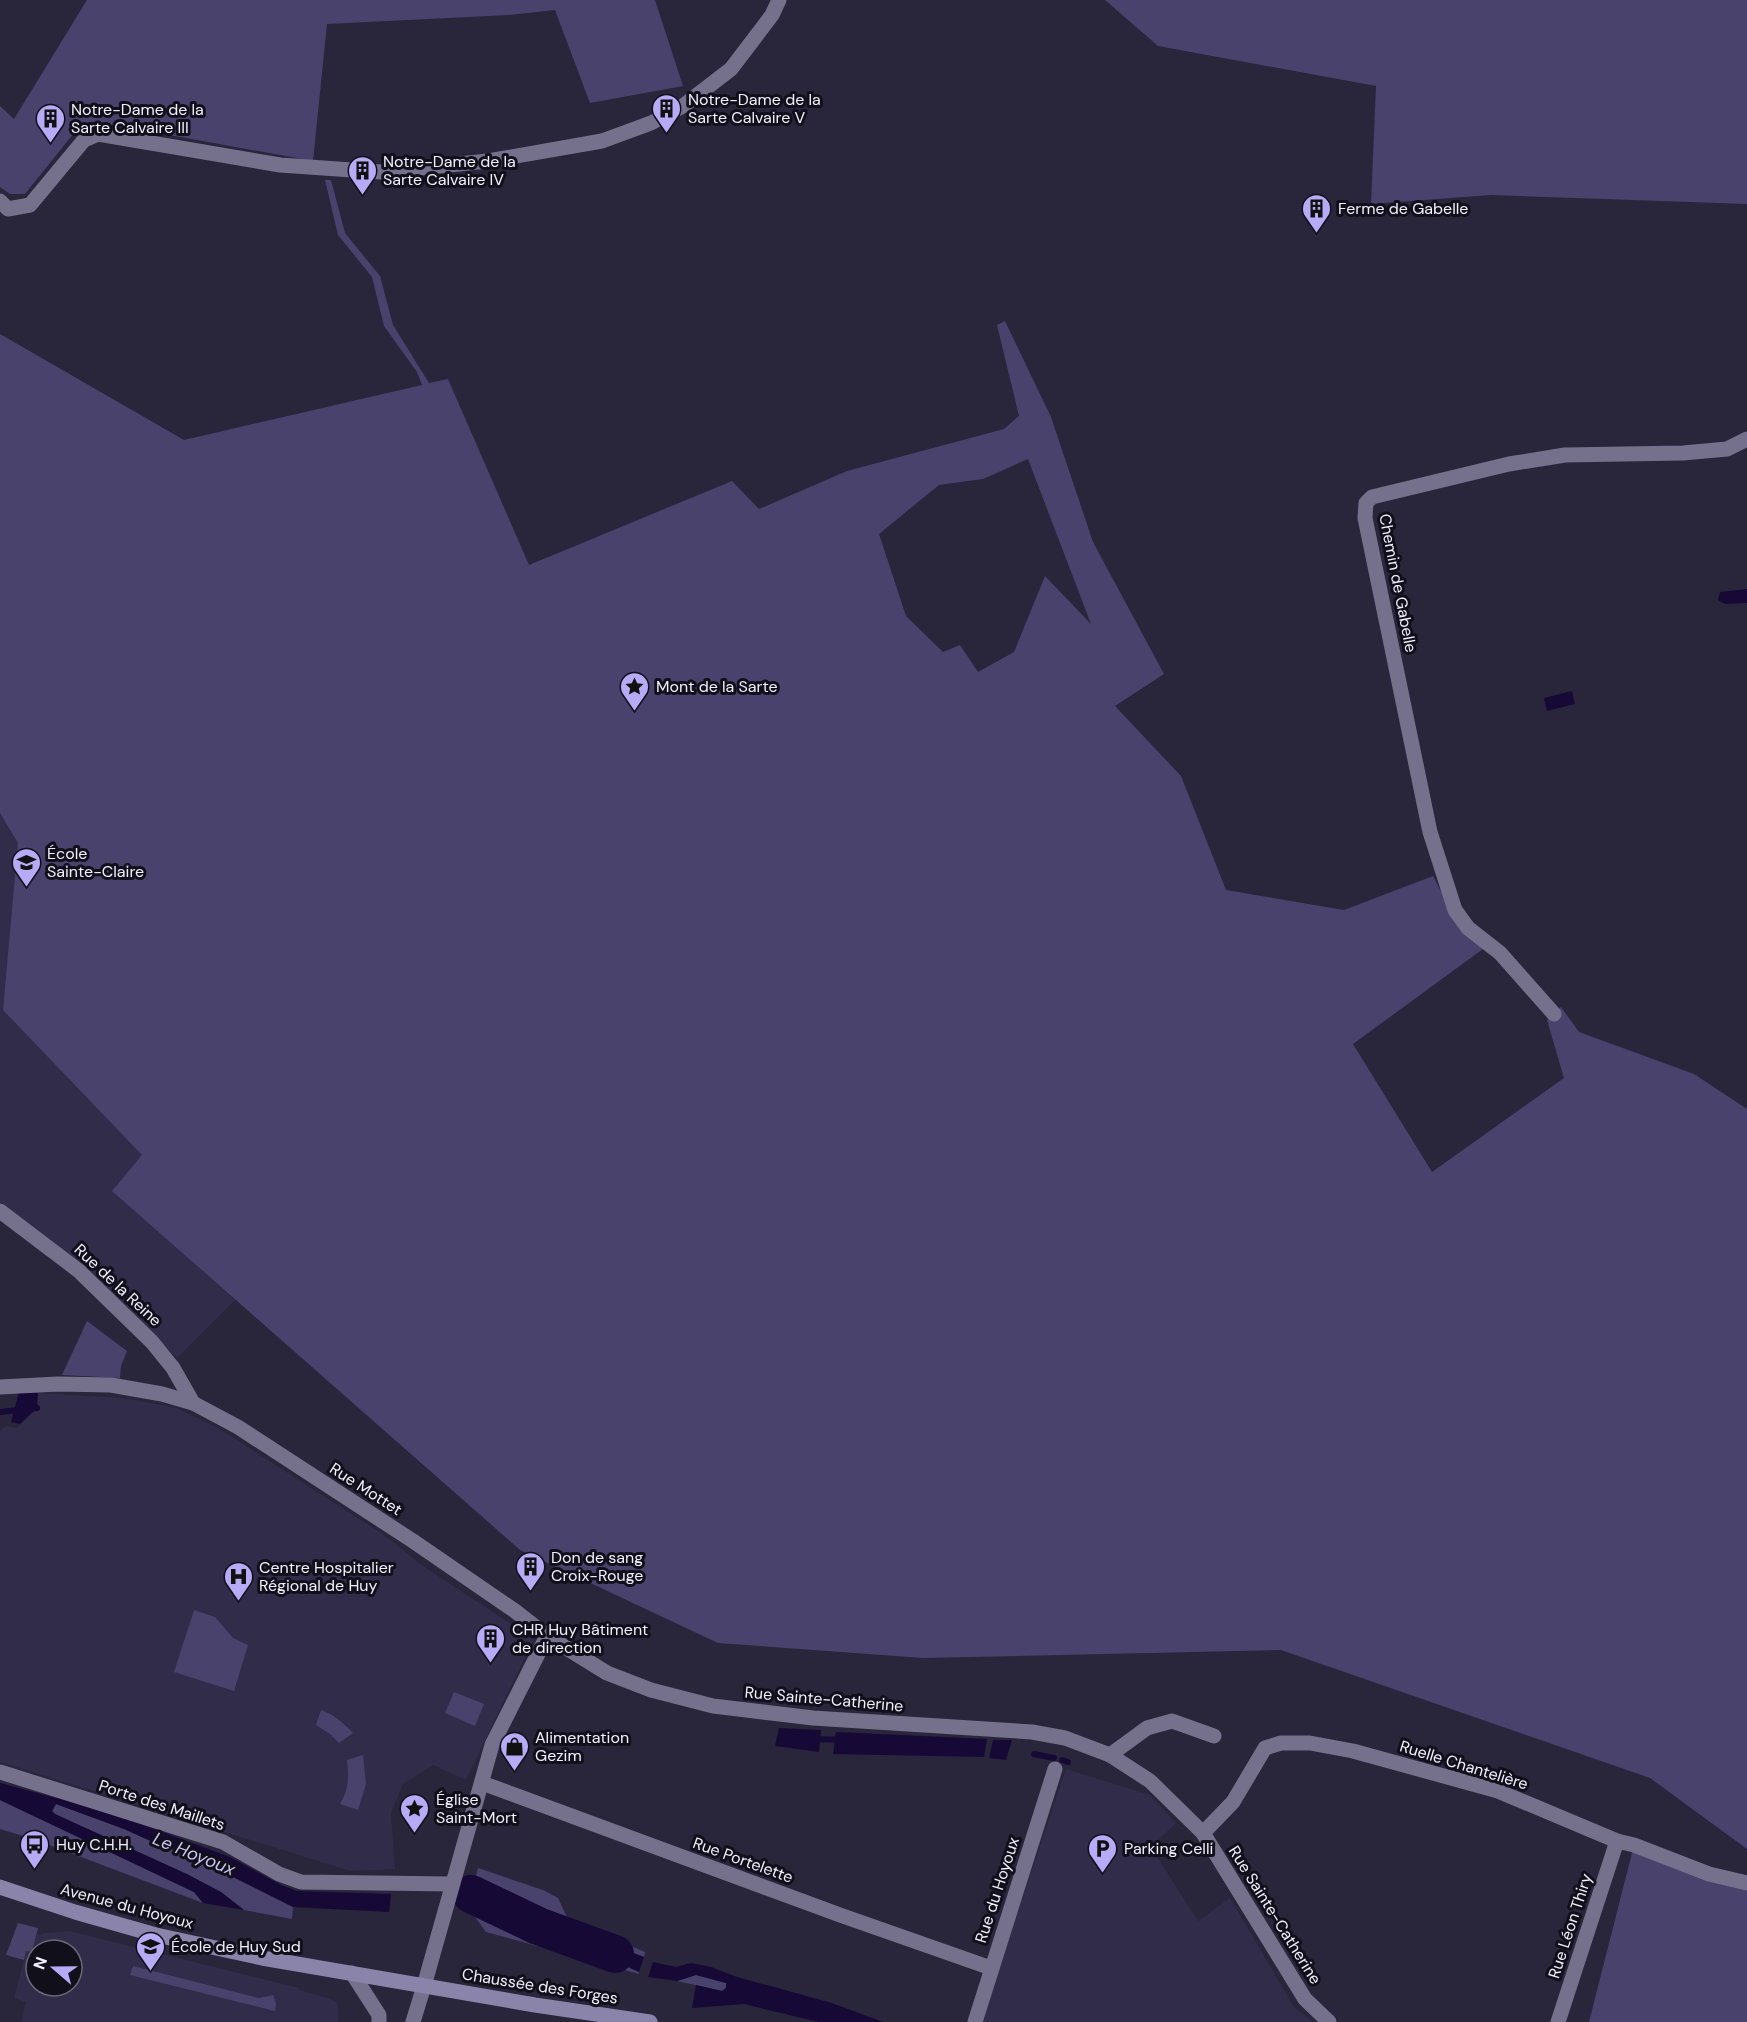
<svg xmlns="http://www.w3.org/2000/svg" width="1747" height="2022" font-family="'DM Sans',sans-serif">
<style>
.built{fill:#312c49;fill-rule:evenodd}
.green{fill:#49426d;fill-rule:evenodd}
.water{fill:#170936}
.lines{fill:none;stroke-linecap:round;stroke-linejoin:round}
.stream{stroke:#170936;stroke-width:6}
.river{stroke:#170936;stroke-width:38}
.minor{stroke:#75718c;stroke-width:15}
.tertiary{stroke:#75718c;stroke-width:15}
.secondary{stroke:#8a84aa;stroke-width:15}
.labels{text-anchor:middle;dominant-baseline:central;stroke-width:6;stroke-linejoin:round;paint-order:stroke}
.poi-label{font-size:16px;fill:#f1effe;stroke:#11101a;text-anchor:start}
.street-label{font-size:16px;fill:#f1effe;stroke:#11101a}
.water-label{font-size:18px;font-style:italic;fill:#cbc4f5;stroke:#11101a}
</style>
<rect width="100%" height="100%" fill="#29253b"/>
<g class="built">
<polygon points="0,636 224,1181 170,1241 235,1300 177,1358 83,1265 0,1202"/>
<polygon points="38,1393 124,1398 177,1408 220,1429 387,1537 420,1564 534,1639 466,1780 433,1765 403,1784 391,1813 395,1869 350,1871 0,1762 0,1430 6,1426 17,1428 37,1408"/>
<polygon points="1066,1769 1150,1795 1176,1823 1151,1847 1198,1921 1230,1898 1294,2007 1313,2022 981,2022"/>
<path d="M70,1931L299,1988V1990L331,1999L338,2004V2022H21L26,2002L14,1998L26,1951L32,1952L37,1934L42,1935L43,1933ZM36,1950H72V1986H36Z"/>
</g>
<g class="green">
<polygon points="87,0 655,0 683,86 590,103 555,10 509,15 327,24 313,161 114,125 78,128 25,194 10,194 0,187 0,106 14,119"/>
<polygon points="1105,0 1747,0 1747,204 1491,195 1371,204 1376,86 1158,46"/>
<path d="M325,180H331L345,233L380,276L393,325L429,383L448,379L529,565L732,481L759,509L847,471L1004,429L1019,416L997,325L1005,321L1051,417L1093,542L1164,674L1115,706L1181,776L1226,890L1344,910L1433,876L1457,922L1483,949L1353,1044L1432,1172L1564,1078L1547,1020L1561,1007L1579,1032L1694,1074L1747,1109V1849L1650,1778L1281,1650L923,1658L718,1643L520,1550L112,1191L142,1155L3,1010L18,843L0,813V334L184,440L422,385L417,372L384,326L372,277L338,235ZM1028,459L1091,624L1045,576L1014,652L978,672L960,645L943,652L906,616L879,534L939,485L983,479Z"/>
<polygon points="87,1321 127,1351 121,1366 120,1378 62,1375"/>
<polygon points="194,1610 215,1617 233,1638 248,1645 234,1691 174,1672"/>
<polygon points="454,1692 484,1704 475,1726 445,1713"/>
<path d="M321,1710C335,1715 343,1723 353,1733L339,1743L330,1734L316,1725Z"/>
<path d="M363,1755L366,1784L358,1810L340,1804C349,1789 349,1777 347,1760Z"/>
<polygon points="0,1800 194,1892 203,1903 36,1840 0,1829"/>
<polygon points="56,1804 124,1829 153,1842 193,1857 293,1907 292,1919 244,1910 221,1892 55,1814 52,1811"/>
<polygon points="1634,1845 1747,1883 1747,2022 1589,2022"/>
<polygon points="478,1868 543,1890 558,1898 568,1919 645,1952 644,1957 582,1934 567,1936 570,1941 639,1972 639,1974 486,1932 468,1907"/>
<polygon points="18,1923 38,1928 32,1952 26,1951 24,1960 6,1955"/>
<polygon points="133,1966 259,1998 273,1995 276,2004 275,2011 130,1975"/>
<polygon points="696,1975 726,1983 726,1988 722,1991 677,1981"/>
</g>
<g class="water">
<polygon points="1747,589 1747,603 1725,604 1718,600 1720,592"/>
<polygon points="1572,691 1575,704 1547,711 1544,698"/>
<polygon points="19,1392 38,1393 37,1408 20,1424 11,1422"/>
<polygon points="779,1728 821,1730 819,1752 775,1746"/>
<polygon points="836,1732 987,1739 984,1757 833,1754"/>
<polygon points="993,1740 1012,1740 1006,1760 989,1758"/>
<polygon points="0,1783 101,1810 165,1833 230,1857 281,1885 297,1891 391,1894 389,1912 293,1907 193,1857 155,1843 124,1829 56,1804 52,1811 55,1814 187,1874 221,1892 244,1910 203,1903 194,1892 0,1800"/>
<polygon points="582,1934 644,1957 639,1972 570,1941 567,1936"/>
<polygon points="653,1962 676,1967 691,1963 711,1967 737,1977 832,2003 883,2022 818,2022 744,2004 692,2008 696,1985 722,1991 726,1988 726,1983 696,1975 677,1981 648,1977"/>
</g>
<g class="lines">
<g class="stream">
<polyline points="0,1412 37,1408"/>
<polyline points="813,1739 842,1740"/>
<polyline points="1034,1754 1054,1758"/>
<polyline points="1062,1760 1068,1762"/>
</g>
<polyline class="river" points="471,1894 538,1926 615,1954"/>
<g class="minor">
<polyline points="0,201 8,209 30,205 84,140 98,134 280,165 381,172 488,161 602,141 651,123 683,106 731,69 772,15 779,0"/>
<polyline points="1554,1014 1500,953 1468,928 1455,910 1430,832 1365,518 1366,503 1372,497 1509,464 1565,455 1683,453 1727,449 1747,439"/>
<polyline points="0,1211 79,1271 152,1342 173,1368 193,1403"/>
<polyline points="0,1387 58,1384 111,1385 162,1394 193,1403 238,1427 413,1541 515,1611 547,1636 607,1673 651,1690 713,1706 813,1718 1032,1732 1065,1738 1110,1755 1150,1781 1203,1833 1305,1999 1329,2022"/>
<polyline points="1110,1755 1147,1728 1172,1721 1214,1736"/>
<polyline points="0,1772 223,1842 279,1874 301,1882 451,1884"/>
<polyline points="482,1783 840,1915 991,1968"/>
<polyline points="1203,1833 1233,1802 1265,1748 1281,1743 1310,1743 1353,1751 1498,1791 1617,1841 1634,1845 1709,1874 1747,1883"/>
<polyline points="424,1986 492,1745 547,1636"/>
<polyline points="975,2022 1055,1769"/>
<polyline points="1558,2022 1617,1841"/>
</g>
<g class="tertiary">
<polyline points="352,1973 379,2015 379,2022"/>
<polyline points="413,2022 424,1986"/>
</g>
<polyline class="secondary" points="0,1887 75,1912 156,1935 262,1958 535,2005 650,2022"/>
</g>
<defs>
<symbol id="building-pin" viewBox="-11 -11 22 30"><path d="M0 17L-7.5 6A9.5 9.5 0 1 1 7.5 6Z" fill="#b7abf8" stroke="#11101a"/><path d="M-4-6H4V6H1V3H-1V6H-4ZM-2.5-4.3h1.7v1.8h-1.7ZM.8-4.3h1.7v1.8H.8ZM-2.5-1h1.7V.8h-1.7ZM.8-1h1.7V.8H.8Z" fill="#111"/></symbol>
<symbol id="sight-pin" viewBox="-11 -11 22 30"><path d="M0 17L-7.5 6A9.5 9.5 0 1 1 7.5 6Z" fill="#b7abf8" stroke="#11101a"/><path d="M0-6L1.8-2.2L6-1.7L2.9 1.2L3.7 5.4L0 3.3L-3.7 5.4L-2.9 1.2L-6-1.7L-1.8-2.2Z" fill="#111"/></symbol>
<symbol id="school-pin" viewBox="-11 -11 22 30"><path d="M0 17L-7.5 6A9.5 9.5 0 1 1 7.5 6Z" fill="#b7abf8" stroke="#11101a"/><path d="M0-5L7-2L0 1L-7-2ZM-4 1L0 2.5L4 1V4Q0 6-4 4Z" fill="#111"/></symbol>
<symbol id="hospital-pin" viewBox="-11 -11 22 30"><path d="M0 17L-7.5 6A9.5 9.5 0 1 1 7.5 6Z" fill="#b7abf8" stroke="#11101a"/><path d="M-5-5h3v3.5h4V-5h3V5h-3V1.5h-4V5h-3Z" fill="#111"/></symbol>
<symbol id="shop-pin" viewBox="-11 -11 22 30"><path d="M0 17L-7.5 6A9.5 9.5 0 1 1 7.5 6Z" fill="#b7abf8" stroke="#11101a"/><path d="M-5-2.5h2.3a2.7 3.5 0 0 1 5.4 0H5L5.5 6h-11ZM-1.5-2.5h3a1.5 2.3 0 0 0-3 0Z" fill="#111"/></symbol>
<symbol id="bus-pin" viewBox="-11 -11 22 30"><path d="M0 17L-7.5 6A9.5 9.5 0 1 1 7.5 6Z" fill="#b7abf8" stroke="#11101a"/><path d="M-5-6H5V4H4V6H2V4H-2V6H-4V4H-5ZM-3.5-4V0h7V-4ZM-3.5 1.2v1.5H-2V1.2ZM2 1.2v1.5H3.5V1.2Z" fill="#111"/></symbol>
<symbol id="parking-pin" viewBox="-11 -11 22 30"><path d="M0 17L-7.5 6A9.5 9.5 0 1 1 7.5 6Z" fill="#b7abf8" stroke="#11101a"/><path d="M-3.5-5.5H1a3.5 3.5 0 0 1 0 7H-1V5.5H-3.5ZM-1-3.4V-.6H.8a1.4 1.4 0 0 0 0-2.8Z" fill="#111"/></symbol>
</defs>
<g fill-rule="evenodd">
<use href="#building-pin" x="650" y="92" width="33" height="45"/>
<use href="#building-pin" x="34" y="102" width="33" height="45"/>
<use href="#building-pin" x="346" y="154" width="33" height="45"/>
<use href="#building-pin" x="1300" y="192" width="33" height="45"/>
<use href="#sight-pin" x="618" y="670" width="33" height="45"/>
<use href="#school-pin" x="10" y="846" width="33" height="45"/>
<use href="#building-pin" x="514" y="1550" width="33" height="45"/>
<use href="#hospital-pin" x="222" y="1560" width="33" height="45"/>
<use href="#building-pin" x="474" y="1622" width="33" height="45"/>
<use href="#shop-pin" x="498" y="1730" width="33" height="45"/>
<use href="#sight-pin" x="398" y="1792" width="33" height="45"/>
<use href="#bus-pin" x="18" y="1828" width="33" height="45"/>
<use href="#parking-pin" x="1086" y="1832" width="33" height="45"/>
<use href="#school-pin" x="134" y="1930" width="33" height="45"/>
</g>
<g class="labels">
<g class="poi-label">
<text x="688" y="99">Notre-Dame de la<tspan x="688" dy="18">Sarte Calvaire V</tspan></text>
<text x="71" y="109">Notre-Dame de la<tspan x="71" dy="18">Sarte Calvaire III</tspan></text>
<text x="383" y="161">Notre-Dame de la<tspan x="383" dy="18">Sarte Calvaire IV</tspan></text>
<text x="1338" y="208">Ferme de Gabelle</text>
<text x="656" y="686">Mont de la Sarte</text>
<text x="47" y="853">École<tspan x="47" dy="18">Sainte-Claire</tspan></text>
<text x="551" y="1557">Don de sang<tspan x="551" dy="18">Croix-Rouge</tspan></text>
<text x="259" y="1567">Centre Hospitalier<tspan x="259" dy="18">Régional de Huy</tspan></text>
<text x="512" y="1629">CHR Huy Bâtiment<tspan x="512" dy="18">de direction</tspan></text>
<text x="535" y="1737">Alimentation<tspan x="535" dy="18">Gezim</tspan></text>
<text x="436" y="1799">Église<tspan x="436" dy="18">Saint-Mort</tspan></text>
<text x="56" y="1844">Huy C.H.H.</text>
<text x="1124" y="1848">Parking Celli</text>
<text x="171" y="1946">École de Huy Sud</text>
</g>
<g class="street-label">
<text transform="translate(1398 583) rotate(79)">Chemin de Gabelle</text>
<text transform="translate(118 1285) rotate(43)">Rue de la Reine</text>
<text transform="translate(366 1489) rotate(33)">Rue Mottet</text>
<text transform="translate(824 1699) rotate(5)">Rue Sainte-Catherine</text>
<text transform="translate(1464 1765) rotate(17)">Ruelle Chantelière</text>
<text transform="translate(162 1805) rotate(18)">Porte des Maillets</text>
<text transform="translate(743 1860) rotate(20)">Rue Portelette</text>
<text transform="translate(997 1890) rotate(-72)">Rue du Hoyoux</text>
<text transform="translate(127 1906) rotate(15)">Avenue du Hoyoux</text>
<text transform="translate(1275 1915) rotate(58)">Rue Sainte-Catherine</text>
<text transform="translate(1570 1926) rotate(-72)">Rue Léon Thiry</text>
<text transform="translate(540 1986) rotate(9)">Chaussée des Forges</text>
</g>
<g class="water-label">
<text transform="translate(194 1854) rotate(22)">Le Hoyoux</text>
</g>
</g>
<g transform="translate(54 1968) rotate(290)"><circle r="28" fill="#11101a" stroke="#6b6975" stroke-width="1.5"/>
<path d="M0-4.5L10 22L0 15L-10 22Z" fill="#b7abf8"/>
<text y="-9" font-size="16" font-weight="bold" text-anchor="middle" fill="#f1effe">N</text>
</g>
</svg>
